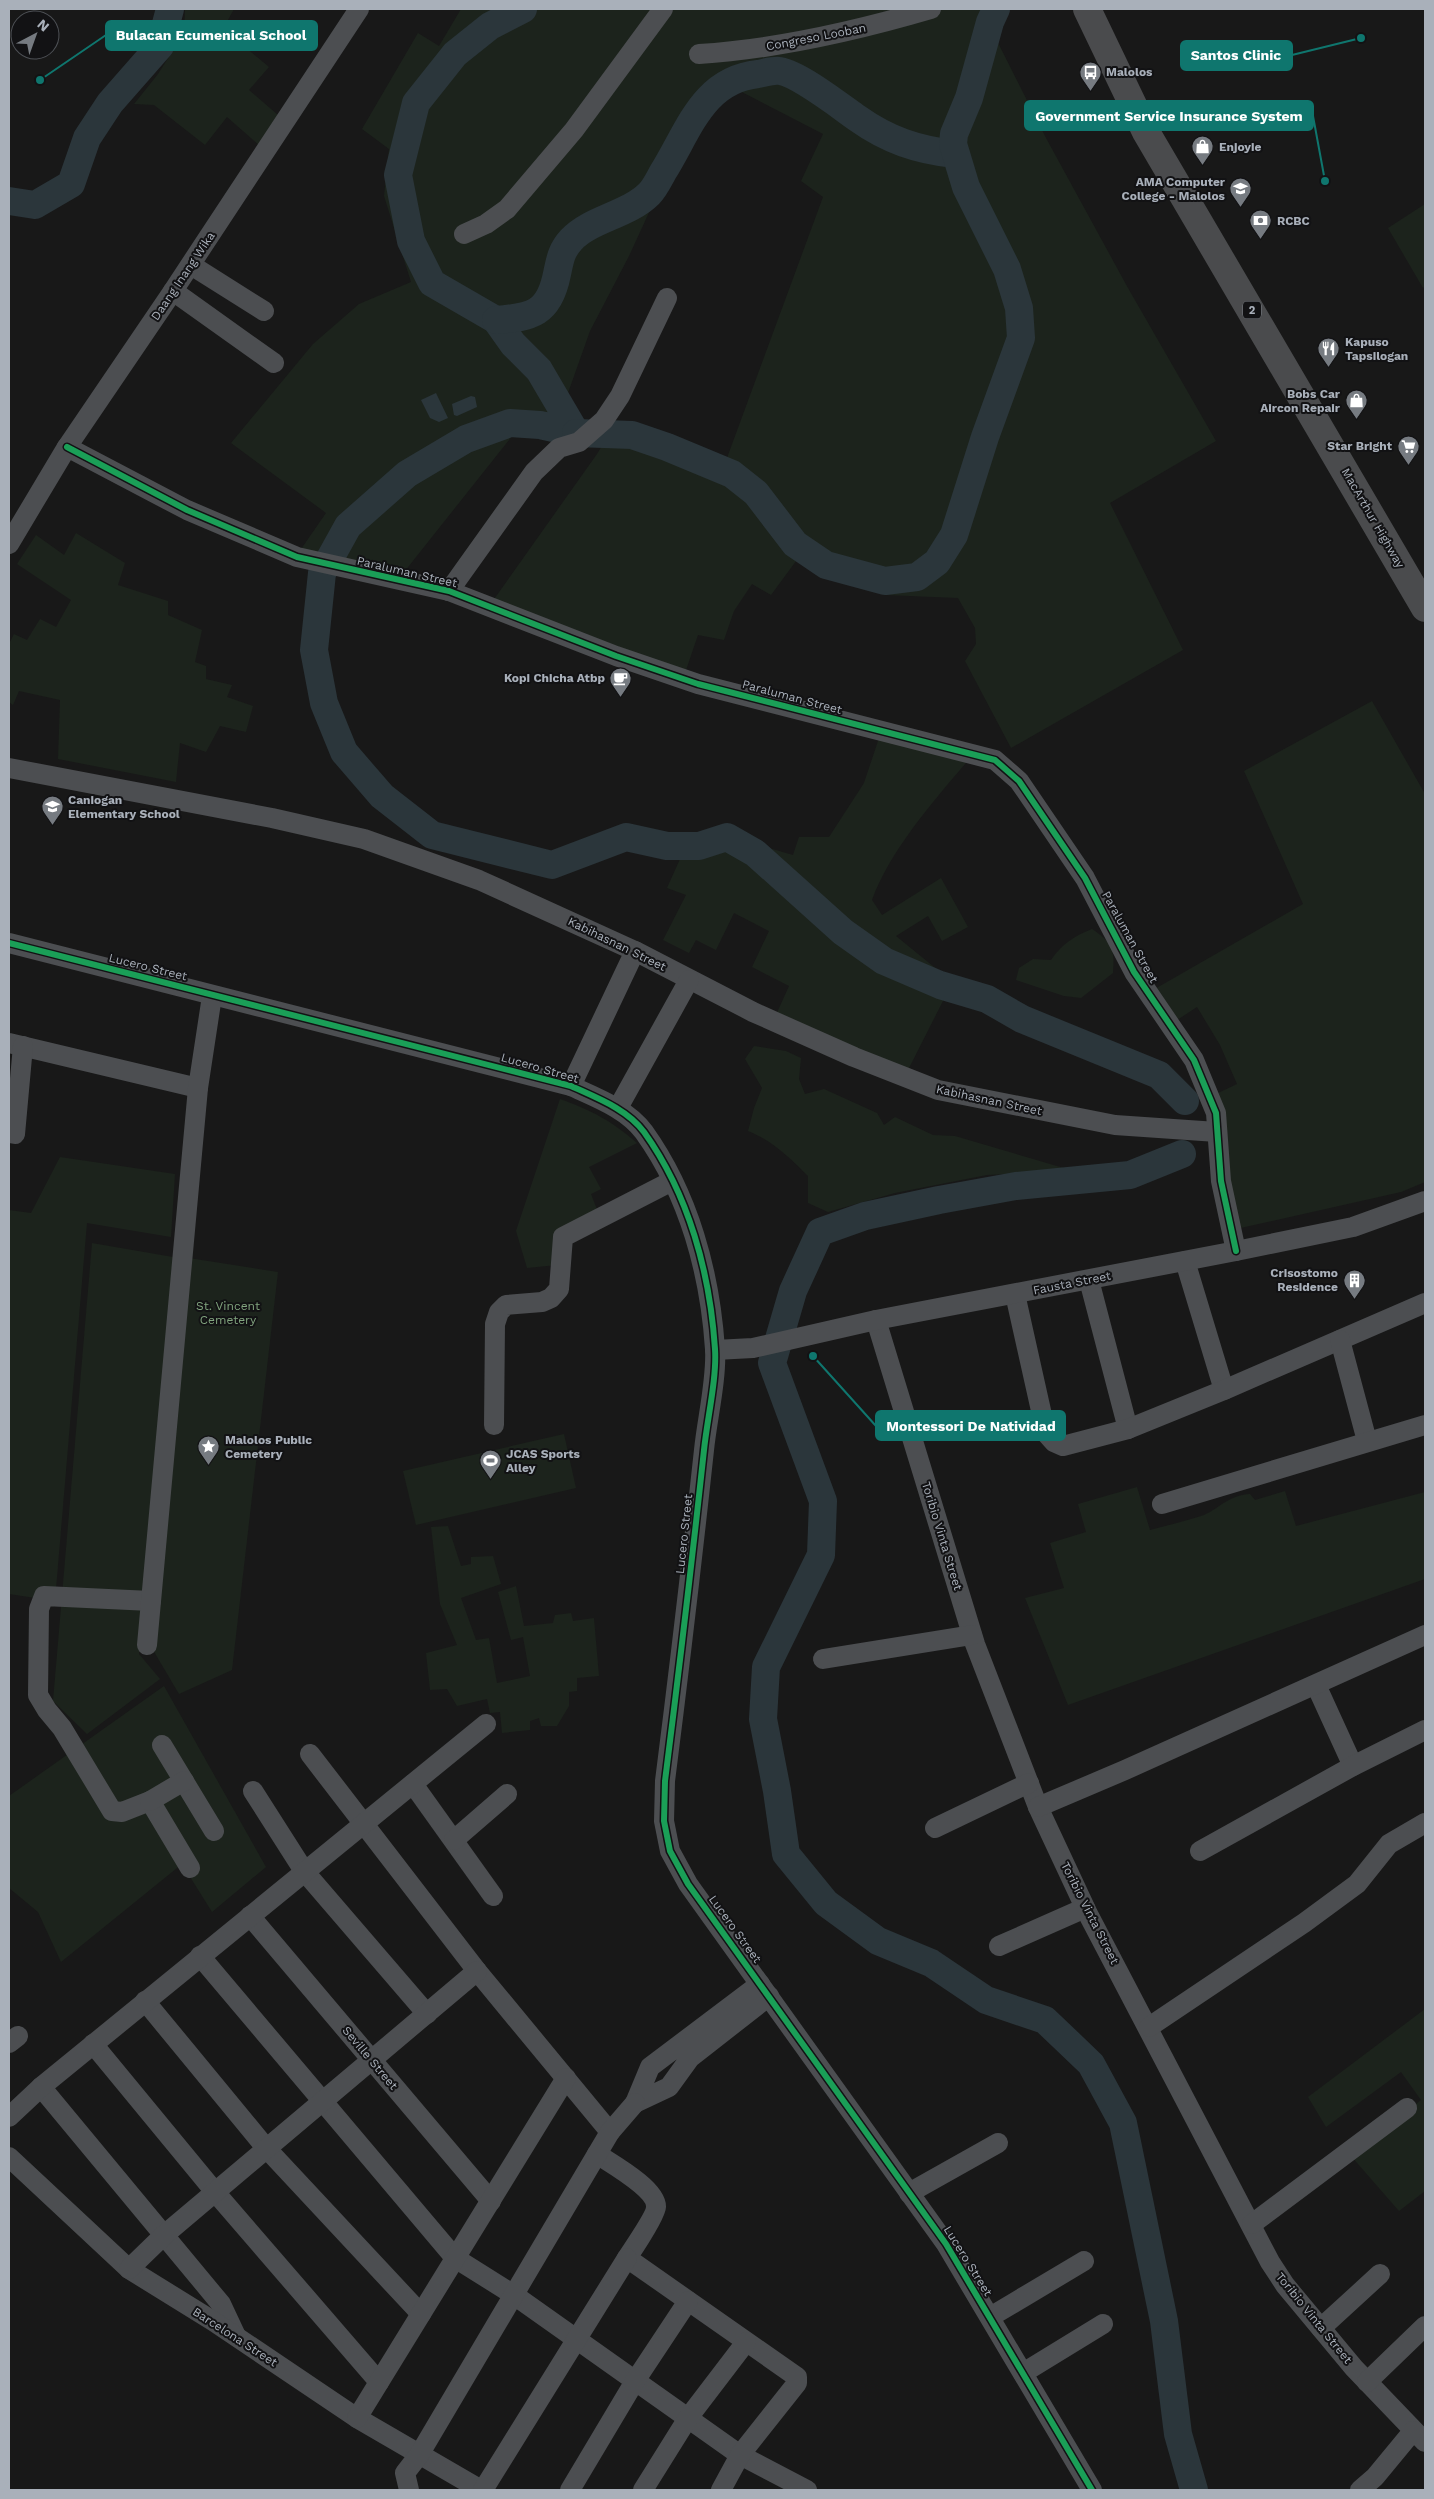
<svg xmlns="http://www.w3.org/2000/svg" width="1434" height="2499" font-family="'Work Sans',sans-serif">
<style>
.green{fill:#1c231c}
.water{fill:#2b363b}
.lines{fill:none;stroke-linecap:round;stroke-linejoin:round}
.river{stroke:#2b363b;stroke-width:28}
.minor{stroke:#4c4e51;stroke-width:20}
.highway{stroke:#4a4b4d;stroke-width:28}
.cycleway-casing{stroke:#121214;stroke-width:9}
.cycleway{stroke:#1a9f57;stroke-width:6}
.labels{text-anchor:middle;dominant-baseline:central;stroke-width:4;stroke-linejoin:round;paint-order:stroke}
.shield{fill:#121214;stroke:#7c8188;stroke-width:1}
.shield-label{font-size:11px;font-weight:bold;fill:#a9b0ba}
.street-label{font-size:12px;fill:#a9b0ba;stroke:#121214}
.poi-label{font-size:12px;font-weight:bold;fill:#a9b0ba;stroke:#121214;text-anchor:start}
.park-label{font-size:12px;fill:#82a57f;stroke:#121214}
.leader{fill:none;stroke:#0f766e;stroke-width:2}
.callout-dot{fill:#0f766e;stroke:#121214;stroke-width:2}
.callout{fill:#0f766e;stroke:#0f766e;stroke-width:2}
.callout-label{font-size:14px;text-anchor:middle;font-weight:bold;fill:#fff}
</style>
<rect width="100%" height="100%" fill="#181818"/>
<g class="green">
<polygon points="185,9 234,9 223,29 269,67 249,90 278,115 260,146 227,117 205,145 154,105 134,104 158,74 184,33"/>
<polygon points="461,9 981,9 1046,138 1128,288 1216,441 1110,503 1183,650 1011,748 965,661 976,644 975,628 958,598 885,595 807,557 802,553 771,595 752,584 734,611 724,640 698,635 684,676 492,602 597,454 614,426 724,466 823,197 801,181 823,134 738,90 718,100 698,124 657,195 629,256 590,331 557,424 528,416 401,576 299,552 326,513 231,443 313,344 359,304 411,282 384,196 389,149 362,129 418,33 439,46"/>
<polygon points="1425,204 1425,286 1423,288 1388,228"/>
<polygon points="76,533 125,563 118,585 168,601 168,615 202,630 195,662 206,666 206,679 232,685 227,697 253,706 246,732 220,726 206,752 180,743 176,782 58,759 60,700 19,691 13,705 9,702 9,644 14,634 27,640 40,619 56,627 71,600 17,564 36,535 64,555"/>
<polygon points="1372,701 1425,794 1425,1182 1401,1192 1236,1229 1216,1094 1237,1084 1220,1045 1197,1007 1168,1026 1146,994 1303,904 1244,771"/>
<path d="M879,738L971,757C936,798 890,850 872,900L882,915L941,878L968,927L942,941L928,916L896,936L955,984L945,997L906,1074L775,1017L789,986L752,967L769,931L734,913L716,950L696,940L689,953L663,940L686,895L667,888L684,850L726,841L755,844L793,855L799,837H829L864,783Z"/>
<path d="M1092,929C1113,943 1115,950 1113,973L1081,998L1064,996L1016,980L1019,968L1033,959L1051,960C1062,944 1074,936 1092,929Z"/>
<path d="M754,1046L786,1051L801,1058L799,1079L805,1094L824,1089L877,1113L884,1125L895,1117L933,1135L955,1136L1074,1171L987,1175L895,1193L828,1212L808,1203V1176C789,1157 773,1141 748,1131L754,1108L762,1088L745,1059Z"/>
<path d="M560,1099C591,1110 612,1121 637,1143L589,1167L601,1189L591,1194L603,1225L560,1239L557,1265L527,1268L516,1231Z"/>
<polygon points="60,1157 175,1174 171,1237 87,1223 55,1601 9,1594 9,1210 31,1213"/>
<polygon points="92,1243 173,1257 139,1654 160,1679 87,1734 53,1701"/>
<polygon points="189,1258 278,1272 232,1670 179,1694 153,1650"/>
<polygon points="564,1434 576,1488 416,1525 403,1471"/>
<path d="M1137,1487L1150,1530C1168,1525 1187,1521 1204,1515C1220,1508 1229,1495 1250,1494L1255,1500L1285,1491L1296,1526L1425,1492V1579L1068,1705L1025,1598L1064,1588L1050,1543L1086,1532L1078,1504Z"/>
<polygon points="448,1526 461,1566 471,1564 471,1557 493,1556 501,1584 461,1598 476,1640 489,1638 497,1683 530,1676 523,1637 511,1640 498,1592 516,1586 524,1626 553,1623 555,1615 571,1613 573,1621 594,1618 599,1676 577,1678 577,1691 569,1692 569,1706 557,1726 541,1726 539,1718 530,1721 530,1730 502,1733 500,1712 490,1713 487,1699 457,1706 447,1689 430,1690 426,1653 457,1645 440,1604 431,1527"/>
<polygon points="164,1686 266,1867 212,1912 182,1864 61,1962 38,1912 9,1888 9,1796"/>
<polygon points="1425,2009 1425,2191 1399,2211 1351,2156 1421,2100 1401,2072 1326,2127 1308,2097"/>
</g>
<g class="water">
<polygon points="436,393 448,418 439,422 430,418 421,400"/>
<polygon points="471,396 475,397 477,407 457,416 454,415 452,404"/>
</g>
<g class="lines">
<g class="river">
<polyline points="523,9 490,26 455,54 416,103 398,175 411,241 432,283 496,320 513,344 539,370 576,433 540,425 510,423 466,439 407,474 348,526 322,573 314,650 324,703 344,752 382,796 432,835 552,865 626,837 667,846 699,846 727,837 755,853 843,932 884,961 940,985 987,999 1022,1019 1159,1075 1185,1101"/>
<polyline points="9,201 35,205 71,184 87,138 110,103 160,46 170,9"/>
<path d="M496,320C532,317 549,314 557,274C560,260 561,251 571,240C590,219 628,215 649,194C655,188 659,179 663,172C689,131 702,80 758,74C764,73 773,70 780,71C799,74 840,106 857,118C888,140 917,150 955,154"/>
<polyline points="576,433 632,435 667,447 732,474 756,493 795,544 826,565 885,581 917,577 937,562 954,535 985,437 1021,338 1019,308 1007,269 966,187 953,144 954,134 969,98 990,22 996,9"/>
<polyline points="1182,1154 1130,1175 1016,1186 939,1200 865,1216 820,1232 793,1291 772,1363 823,1501 821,1555 766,1667 763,1719 777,1791 786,1854 826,1903 878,1941 931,1963 986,2000 1045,2020 1091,2064 1123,2123 1164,2321 1178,2434 1194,2490"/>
</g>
<g class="minor">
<path d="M699,54C778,49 856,31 931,9"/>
<polyline points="464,234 486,224 507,209 574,130 663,9"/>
<polyline points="191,265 264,311"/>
<polyline points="173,291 274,363"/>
<polyline points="67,447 187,510 297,557 449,591 616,656 698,684 995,760 1019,781 1085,878 1134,972 1194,1060 1216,1113 1221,1181 1236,1251"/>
<polyline points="9,544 67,447 173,291 359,9"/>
<polyline points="449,591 534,472 559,448 579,442 604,420 620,396 667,298"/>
<polyline points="9,768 272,818 364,839 479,880 635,951 753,1012 854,1057 938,1090 1115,1125 1217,1132"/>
<path d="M9,943L571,1086C597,1098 627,1109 644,1132C689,1195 710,1273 715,1349C717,1378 707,1420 704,1450C692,1561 679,1671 665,1781L664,1821L670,1851L688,1884L946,2244L1092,2490"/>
<polyline points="9,1043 198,1088"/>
<polyline points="571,1086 635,951"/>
<polyline points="618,1108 689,980"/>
<polyline points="9,1133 15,1134 23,1046"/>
<polyline points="1185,1261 1224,1390"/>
<polyline points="1089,1280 1128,1429"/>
<polyline points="1015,1294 1046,1433 1054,1442 1063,1446 1128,1429 1224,1390 1425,1303"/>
<polyline points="876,1320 975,1644 1038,1807 1088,1914 1270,2262 1285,2285 1354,2368 1425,2442"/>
<polyline points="1340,1340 1367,1441"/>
<polyline points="715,1350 753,1348 876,1320 1236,1251 1353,1227 1425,1201"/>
<polyline points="494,1425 495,1324 499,1312 506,1305 542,1302 551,1298 559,1289 563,1237 672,1181"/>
<polyline points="1162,1504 1425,1425"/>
<polyline points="151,1601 44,1596 39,1609 38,1695 47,1710 62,1728 112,1811 122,1812 150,1801 190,1868"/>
<polyline points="147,1645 198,1088 212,996"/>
<polyline points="823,1659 972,1635"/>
<polyline points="1316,1685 1353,1766"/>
<polyline points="162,1745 214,1831"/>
<polyline points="310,1754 477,1971 610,2132"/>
<polyline points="413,1784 493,1896"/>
<polyline points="253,1791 304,1871 427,2014"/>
<polyline points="150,1801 184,1781"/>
<polyline points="1038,1807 1125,1770 1425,1635"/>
<polyline points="935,1828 1029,1783"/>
<polyline points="454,1840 507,1794"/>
<polyline points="1200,1851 1353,1766 1425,1730"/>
<polyline points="250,1916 491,2201"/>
<polyline points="999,1946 1085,1908"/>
<polyline points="200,1956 455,2258 514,2295 740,2455 807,2490"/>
<polyline points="760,1984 650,2067 635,2103 669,2087 690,2058 769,1996"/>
<polyline points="145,2001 267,2149 421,2314"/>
<polyline points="1149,2027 1304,1923 1357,1884 1389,1844 1425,1823"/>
<polyline points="9,2043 18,2036"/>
<polyline points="93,2044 215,2192 379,2382"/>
<polyline points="41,2087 221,2304 236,2336"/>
<polyline points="9,2117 41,2087 486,1724"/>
<path d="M597,2154C612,2164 657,2189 656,2207C656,2215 633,2249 627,2258L797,2377V2383L740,2455L721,2490"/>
<polyline points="9,2157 129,2269 213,2321 357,2418 481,2490"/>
<polyline points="909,2193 998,2143"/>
<polyline points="1252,2224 1407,2108"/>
<polyline points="129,2269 163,2236 477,1971"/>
<polyline points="990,2317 1084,2261"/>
<polyline points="1321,2328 1380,2274"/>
<polyline points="1023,2373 1103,2324"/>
<polyline points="1367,2382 1425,2326"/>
<polyline points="357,2418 566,2078"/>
<polyline points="409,2490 405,2473 419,2455 610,2132 635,2103"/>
<polyline points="483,2490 627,2258"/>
<polyline points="570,2490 635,2381 688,2301"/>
<polyline points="643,2490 688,2418 746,2342"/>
<polyline points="1360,2490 1375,2477 1413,2431"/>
</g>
<polyline class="highway" points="1087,9 1146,132 1425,608"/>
<defs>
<g id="cycleway">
<polyline points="67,447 187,510 297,557 449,591 616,656 698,684 995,760 1019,781 1085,878 1134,972 1194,1060 1216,1113 1221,1181 1236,1251"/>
<path d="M9,943L571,1086C597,1098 627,1109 644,1132C689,1195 710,1273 715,1349C717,1378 707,1420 704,1450C692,1561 679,1671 665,1781L664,1821L670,1851L688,1884L946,2244L1092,2490"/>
</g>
</defs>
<use href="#cycleway" class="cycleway-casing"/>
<use href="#cycleway" class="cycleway"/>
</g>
<defs>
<symbol id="bus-pin" viewBox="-11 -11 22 30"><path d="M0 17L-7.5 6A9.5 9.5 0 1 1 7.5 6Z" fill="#767b81" stroke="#121214"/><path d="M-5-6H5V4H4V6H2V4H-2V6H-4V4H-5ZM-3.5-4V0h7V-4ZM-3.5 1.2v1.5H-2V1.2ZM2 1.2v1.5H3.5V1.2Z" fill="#fff"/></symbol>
<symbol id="shop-pin" viewBox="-11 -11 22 30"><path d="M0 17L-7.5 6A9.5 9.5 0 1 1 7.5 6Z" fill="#767b81" stroke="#121214"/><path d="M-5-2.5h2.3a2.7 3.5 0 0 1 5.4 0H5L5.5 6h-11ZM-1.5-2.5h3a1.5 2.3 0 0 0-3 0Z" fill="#fff"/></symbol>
<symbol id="university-pin" viewBox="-11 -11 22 30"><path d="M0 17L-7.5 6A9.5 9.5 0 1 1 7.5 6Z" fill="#767b81" stroke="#121214"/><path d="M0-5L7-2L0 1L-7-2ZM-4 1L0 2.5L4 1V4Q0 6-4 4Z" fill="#fff"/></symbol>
<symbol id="bank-pin" viewBox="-11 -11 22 30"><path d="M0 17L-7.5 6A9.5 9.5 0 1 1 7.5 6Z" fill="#767b81" stroke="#121214"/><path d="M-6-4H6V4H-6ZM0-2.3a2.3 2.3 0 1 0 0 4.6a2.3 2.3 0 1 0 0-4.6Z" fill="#fff"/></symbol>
<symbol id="restaurant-pin" viewBox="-11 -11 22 30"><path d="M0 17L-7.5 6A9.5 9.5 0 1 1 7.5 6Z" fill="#767b81" stroke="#121214"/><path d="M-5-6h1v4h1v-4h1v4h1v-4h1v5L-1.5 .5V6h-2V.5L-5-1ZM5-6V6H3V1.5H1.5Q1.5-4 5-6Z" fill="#fff"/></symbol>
<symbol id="supermarket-pin" viewBox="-11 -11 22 30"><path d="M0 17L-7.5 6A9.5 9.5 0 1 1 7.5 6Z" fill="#767b81" stroke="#121214"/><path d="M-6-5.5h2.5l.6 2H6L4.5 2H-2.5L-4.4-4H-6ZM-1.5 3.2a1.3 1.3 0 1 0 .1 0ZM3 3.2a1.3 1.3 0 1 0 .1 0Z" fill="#fff"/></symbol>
<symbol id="cafe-pin" viewBox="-11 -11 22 30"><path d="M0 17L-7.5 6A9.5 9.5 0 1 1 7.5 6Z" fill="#767b81" stroke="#121214"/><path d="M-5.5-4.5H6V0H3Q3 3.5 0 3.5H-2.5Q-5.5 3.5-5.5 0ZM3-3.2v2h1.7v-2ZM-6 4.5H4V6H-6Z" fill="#fff"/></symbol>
<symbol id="school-pin" viewBox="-11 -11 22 30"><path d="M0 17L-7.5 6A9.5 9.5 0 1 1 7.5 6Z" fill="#767b81" stroke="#121214"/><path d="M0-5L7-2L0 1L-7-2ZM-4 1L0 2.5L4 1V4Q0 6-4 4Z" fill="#fff"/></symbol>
<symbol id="building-pin" viewBox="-11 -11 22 30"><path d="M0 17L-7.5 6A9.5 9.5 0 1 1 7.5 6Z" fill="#767b81" stroke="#121214"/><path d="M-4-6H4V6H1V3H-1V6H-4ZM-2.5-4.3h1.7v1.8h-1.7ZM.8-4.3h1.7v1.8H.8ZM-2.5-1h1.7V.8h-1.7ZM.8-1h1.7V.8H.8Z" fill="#fff"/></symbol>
<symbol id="sight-pin" viewBox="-11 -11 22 30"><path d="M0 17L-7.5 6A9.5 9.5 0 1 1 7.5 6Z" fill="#767b81" stroke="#121214"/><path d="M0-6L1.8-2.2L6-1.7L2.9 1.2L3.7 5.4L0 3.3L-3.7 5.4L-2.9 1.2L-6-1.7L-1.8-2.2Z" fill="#fff"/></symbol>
<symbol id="stadium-pin" viewBox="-11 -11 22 30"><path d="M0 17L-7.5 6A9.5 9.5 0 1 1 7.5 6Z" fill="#767b81" stroke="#121214"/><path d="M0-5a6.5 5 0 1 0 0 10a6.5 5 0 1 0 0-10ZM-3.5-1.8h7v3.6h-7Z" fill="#fff"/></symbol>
</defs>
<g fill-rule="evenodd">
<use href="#bus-pin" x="1078" y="60" width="25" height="34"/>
<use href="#shop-pin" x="1190" y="134" width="25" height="34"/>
<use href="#university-pin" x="1228" y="176" width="25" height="34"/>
<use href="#bank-pin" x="1248" y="208" width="25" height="34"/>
<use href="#restaurant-pin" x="1316" y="336" width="25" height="34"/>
<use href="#shop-pin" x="1344" y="388" width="25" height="34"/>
<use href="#supermarket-pin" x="1396" y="434" width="25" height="34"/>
<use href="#cafe-pin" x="608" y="666" width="25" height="34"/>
<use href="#school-pin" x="40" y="794" width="25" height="34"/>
<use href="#building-pin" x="1342" y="1268" width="25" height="34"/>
<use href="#sight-pin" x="196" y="1434" width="25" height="34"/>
<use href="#stadium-pin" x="478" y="1448" width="25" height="34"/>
</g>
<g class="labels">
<rect class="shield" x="1243" y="301.5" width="18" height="17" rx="4"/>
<g class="shield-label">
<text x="1252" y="310">2</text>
</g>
<g class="street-label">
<text transform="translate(816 37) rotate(-11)">Congreso Looban</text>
<text transform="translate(183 276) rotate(-56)">Daang Inang Wika</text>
<text transform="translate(1373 518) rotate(60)">MacArthur Highway</text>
<text transform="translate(407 572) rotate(13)">Paraluman Street</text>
<text transform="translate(792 697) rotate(15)">Paraluman Street</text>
<text transform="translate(1130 937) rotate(61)">Paraluman Street</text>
<text transform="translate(617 944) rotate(26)">Kabihasnan Street</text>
<text transform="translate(148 967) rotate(14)">Lucero Street</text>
<text transform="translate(540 1068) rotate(16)">Lucero Street</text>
<text transform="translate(989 1100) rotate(12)">Kabihasnan Street</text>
<text transform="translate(1072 1283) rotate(-11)">Fausta Street</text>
<text transform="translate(684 1534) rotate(-84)">Lucero Street</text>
<text transform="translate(942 1536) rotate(73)">Toribio Vinta Street</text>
<text transform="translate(1090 1913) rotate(63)">Toribio Vinta Street</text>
<text transform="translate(735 1929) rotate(54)">Lucero Street</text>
<text transform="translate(370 2058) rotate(50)">Seville Street</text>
<text transform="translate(968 2261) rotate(58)">Lucero Street</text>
<text transform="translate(1314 2318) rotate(51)">Toribio Vinta Street</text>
<text transform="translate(235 2337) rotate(33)">Barcelona Street</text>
</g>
<g class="poi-label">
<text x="1106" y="72">Malolos</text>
<text x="1219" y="147">Enjoyie</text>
<text x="1225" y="182" text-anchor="end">AMA Computer<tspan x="1225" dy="14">College - Malolos</tspan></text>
<text x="1277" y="221">RCBC</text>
<text x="1345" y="342">Kapuso<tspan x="1345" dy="14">Tapsilogan</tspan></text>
<text x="1340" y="394" text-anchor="end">Bobs Car<tspan x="1340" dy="14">Aircon Repair</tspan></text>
<text x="1392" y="446" text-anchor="end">Star Bright</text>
<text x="605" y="678" text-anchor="end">Kopi Chicha Atbp</text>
<text x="68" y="800">Caniogan<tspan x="68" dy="14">Elementary School</tspan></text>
<text x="1338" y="1273" text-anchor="end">Crisostomo<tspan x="1338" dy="14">Residence</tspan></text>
<text x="225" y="1440">Malolos Public<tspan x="225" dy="14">Cemetery</tspan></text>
<text x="506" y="1454">JCAS Sports<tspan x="506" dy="14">Alley</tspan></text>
</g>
<g class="park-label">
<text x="228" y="1306">St. Vincent<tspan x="228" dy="14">Cemetery</tspan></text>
</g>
</g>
<path class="leader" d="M40 80L106 35M1361 38L1292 55M1325 181L1313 116M813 1356L876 1426"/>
<g class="callout-dot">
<circle cx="40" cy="80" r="5"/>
<circle cx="1361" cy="38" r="5"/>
<circle cx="1325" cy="181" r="5"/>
<circle cx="813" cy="1356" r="5"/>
</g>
<g class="callout">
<rect x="106" y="21" width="211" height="29" rx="5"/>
<rect x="1181" y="41" width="111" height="29" rx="5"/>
<rect x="1025" y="101" width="288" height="29" rx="5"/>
<rect x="876" y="1411" width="189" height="29" rx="5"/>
</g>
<g class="callout-label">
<text x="211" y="40">Bulacan Ecumenical School</text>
<text x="1236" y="60">Santos Clinic</text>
<text x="1169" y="121">Government Service Insurance System</text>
<text x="971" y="1431">Montessori De Natividad</text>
</g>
<rect width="1434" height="2499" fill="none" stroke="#a9b0ba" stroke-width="20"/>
<g transform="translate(35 35) rotate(41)"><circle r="24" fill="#121214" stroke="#4e5156"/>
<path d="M0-4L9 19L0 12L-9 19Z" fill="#767b81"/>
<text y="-8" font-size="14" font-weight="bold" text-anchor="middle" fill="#a9b0ba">N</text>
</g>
</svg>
